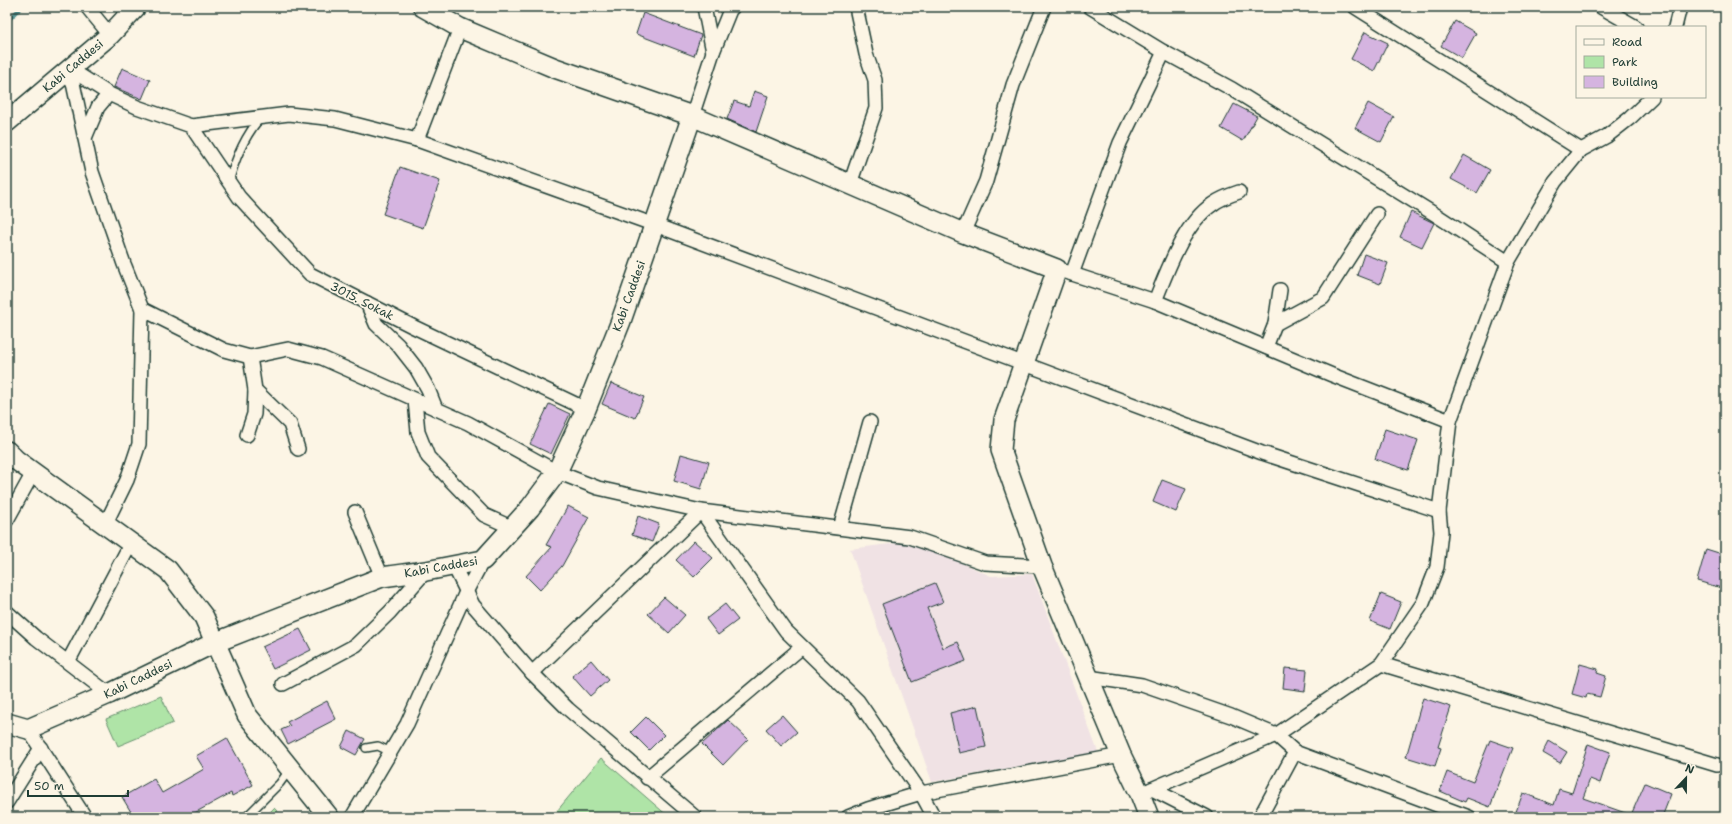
<svg xmlns="http://www.w3.org/2000/svg" width="1732" height="824" font-family="'Shantell Sans',sans-serif">
<style>
.built{fill:#f0e2e4}
.green{fill:#afe4a7;stroke:#67906e}
.forest{fill:url(#forest-firs);stroke:#67906e}
.lines{fill:none;stroke-linecap:round;stroke-linejoin:round}
.stream{stroke:#5a9896;stroke-width:4}
.building{fill:#d5b4e0;stroke:#1f3d34}
.lane-casing{stroke:#1f3d34;stroke-width:10}
.street-casing{stroke:#1f3d34;stroke-width:16}
.secondary-casing{stroke:#1f3d34;stroke-width:22}
.lane{stroke:#fcf5e5;stroke-width:7}
.street{stroke:#fcf5e5;stroke-width:13}
.secondary{stroke:#fcf5e5;stroke-width:19}
.labels{text-anchor:middle;dominant-baseline:central;stroke-width:3.5;stroke-linejoin:round;paint-order:stroke}
.street-label{font-size:12px;fill:#1f3d34;stroke:#fcf5e5}
</style>
<defs>
<pattern id="forest-firs" width="22" height="20" patternUnits="userSpaceOnUse"><rect width="22" height="20" fill="#afe4a7"/><path d="M5 1l3.5 6h-7zM16 11l3.5 6h-7z" fill="#96c490"/></pattern>
</defs>
<rect width="100%" height="100%" fill="#fcf5e5"/>
<filter id="ink" filterUnits="userSpaceOnUse"><feTurbulence type="fractalNoise" baseFrequency=".025" numOctaves="2"/><feDisplacementMap in="SourceGraphic" scale="8" xChannelSelector="R" yChannelSelector="G"/><feConvolveMatrix kernelMatrix="1 2 1 2 8 2 1 2 1" color-interpolation-filters="sRGB"/></filter>
<g filter="url(#ink)">
<polygon class="built" points="905,542 925,547 991,576 1032,574 1098,752 932,782 850,549"/>
<g class="green">
<polygon points="161,696 173,723 118,746 106,719"/>
<polygon points="601,758 669,817 552,817"/>
</g>
<polygon class="forest" points="274,808 283,817 265,817"/>
<g class="lines">
<polyline class="stream" points="7,21 22,7"/>
</g>
<g class="building">
<polygon points="643,13 701,35 694,56 636,34"/>
<polygon points="1455,21 1476,33 1462,58 1441,46"/>
<polygon points="1365,32 1388,43 1374,71 1351,59"/>
<polygon points="122,68 150,80 142,99 114,87"/>
<polygon points="754,91 768,96 756,132 727,119 734,101 749,106"/>
<polygon points="1368,103 1394,117 1381,142 1355,128"/>
<polygon points="1234,104 1257,116 1243,141 1221,128"/>
<polygon points="1464,155 1490,170 1477,193 1451,179"/>
<polygon points="400,167 440,181 423,228 383,214"/>
<polygon points="1411,212 1434,223 1422,247 1400,237"/>
<polygon points="1364,254 1388,263 1380,284 1357,275"/>
<polygon points="611,383 644,397 635,418 602,404"/>
<polygon points="549,404 570,414 551,454 530,444"/>
<polygon points="1385,429 1418,440 1408,470 1375,459"/>
<polygon points="681,454 709,462 701,489 674,481"/>
<polygon points="1162,480 1186,489 1176,512 1153,502"/>
<polygon points="568,506 589,517 562,566 540,590 526,576 552,547 546,545"/>
<polygon points="638,516 659,524 652,542 632,535"/>
<polygon points="694,541 713,558 694,577 676,560"/>
<polygon points="1706,549 1725,555 1725,589 1697,581"/>
<polygon points="935,583 943,602 927,608 943,648 958,642 966,661 912,682 882,604"/>
<polygon points="1381,594 1401,602 1390,629 1370,621"/>
<polygon points="664,597 685,615 669,633 648,614"/>
<polygon points="725,604 738,620 718,635 706,619"/>
<polygon points="300,629 311,650 273,669 262,647"/>
<polygon points="591,660 608,680 590,696 572,676"/>
<polygon points="1580,664 1598,669 1597,673 1606,676 1600,697 1587,694 1586,698 1572,694"/>
<polygon points="1285,668 1307,670 1305,691 1283,688"/>
<polygon points="1423,698 1451,707 1438,747 1441,748 1435,766 1406,757"/>
<polygon points="327,701 336,719 288,744 281,730 290,726 287,722"/>
<polygon points="977,706 986,747 959,753 950,713"/>
<polygon points="782,715 797,732 781,746 766,729"/>
<polygon points="646,717 664,735 649,750 631,732"/>
<polygon points="728,720 748,739 723,765 702,744"/>
<polygon points="349,731 365,739 356,755 341,747"/>
<polygon points="227,738 253,785 232,796 231,793 187,817 134,817 122,797 154,779 162,793 204,769 196,756"/>
<polygon points="1490,740 1513,748 1490,807 1467,798 1465,802 1440,791 1447,772 1473,782"/>
<polygon points="1549,741 1567,752 1560,763 1543,753"/>
<polygon points="1588,744 1610,752 1600,783 1590,779 1583,798 1631,815 1645,783 1671,794 1662,817 1553,817 1542,813 1541,817 1514,817 1523,793 1554,805 1559,789 1572,793"/>
</g>
<g class="lines">
<defs>
<g id="lane">
<path d="M229,183C235,158 244,137 261,117"/>
<polyline points="366,748 378,746 391,752"/>
<polyline points="246,817 280,783 290,769"/>
</g>
<g id="street">
<polyline points="87,7 110,35"/>
<polyline points="704,7 713,52"/>
<polyline points="1090,7 1164,52 1232,89 1436,215 1508,262"/>
<polyline points="1355,7 1581,150"/>
<polyline points="1601,7 1636,27"/>
<polyline points="1675,27 1680,7"/>
<polyline points="70,69 109,94 137,107 191,126 289,114 335,119 417,140 655,225 1262,453 1439,511"/>
<polyline points="70,69 92,172 124,264 142,309 139,444 127,480 105,525"/>
<polyline points="692,116 713,52 730,10 733,7"/>
<polyline points="191,126 239,197 310,274 414,327 586,409"/>
<polyline points="85,138 98,107 109,94"/>
<polyline points="417,140 460,28"/>
<polyline points="850,184 876,108 875,80 866,54 856,7"/>
<polyline points="963,233 986,181 1013,85 1044,7"/>
<polyline points="1057,269 1155,301 1332,375 1450,421"/>
<polyline points="1072,274 1120,143 1164,52"/>
<path d="M1155,301C1168,269 1184,223 1213,204C1221,198 1230,195 1239,192"/>
<polyline points="367,303 376,324 398,345 416,368 428,389 436,409"/>
<polyline points="142,309 224,350 250,357 288,349 322,358 468,423 557,472 598,488 701,511 910,537 985,563 1042,566"/>
<polyline points="1275,324 1323,298 1377,214"/>
<polyline points="1266,347 1275,324 1280,290"/>
<polyline points="250,357 255,390 290,424 298,449"/>
<polyline points="415,400 418,432 428,457 484,515 513,528"/>
<polyline points="247,435 254,414 255,390"/>
<polyline points="355,512 382,577"/>
<polyline points="7,520 33,473"/>
<polyline points="840,528 870,422"/>
<polyline points="454,566 473,605 532,673 568,709 695,817"/>
<polyline points="7,612 36,638 109,694"/>
<polyline points="68,662 131,543"/>
<polyline points="1381,664 1717,765"/>
<polyline points="532,673 701,511 786,631 858,701 921,793 934,817"/>
<polyline points="1088,677 1142,685 1231,716 1276,735 1295,752 1260,817"/>
<polyline points="283,684 356,645 390,612 426,571"/>
<polyline points="28,729 85,817"/>
<polyline points="1295,752 1469,817"/>
<polyline points="647,778 802,647"/>
<polyline points="1152,789 1207,817"/>
<polyline points="1140,794 1276,735 1381,664 1423,603 1437,567 1441,532 1439,511 1450,421 1508,262 1555,182 1581,150 1607,136 1630,118 1652,97"/>
<polyline points="7,802 41,748"/>
<polyline points="352,817 407,724 466,592 483,560"/>
<polyline points="848,817 868,809 921,793 1121,755"/>
</g>
<g id="secondary">
<polyline points="423,7 460,28 555,68 692,116 963,233 1057,269 1004,420 1001,450 1042,566 1121,755 1140,794 1149,817"/>
<polyline points="7,122 110,35 136,7"/>
<polyline points="7,451 16,460 168,570 204,617 247,715 329,817"/>
<polyline points="7,723 28,729 109,694 214,643 382,577 426,571 483,560 530,508 557,472 586,409 621,321 692,116"/>
</g>
</defs>
<use href="#lane" class="lane-casing"/>
<use href="#street" class="street-casing"/>
<use href="#secondary" class="secondary-casing"/>
<use href="#lane" class="lane"/>
<use href="#street" class="street"/>
<use href="#secondary" class="secondary"/>
</g>
</g>
<g class="labels">
<g class="street-label">
<text transform="translate(73 66) rotate(-40)">Kabi Caddesi</text>
<text transform="translate(629 296) rotate(-70)">Kabi Caddesi</text>
<text transform="translate(362 301) rotate(27)">3015. Sokak</text>
<text transform="translate(441 567) rotate(-10)">Kabi Caddesi</text>
<text transform="translate(138 679) rotate(-26)">Kabi Caddesi</text>
</g>
</g>
<rect width="1732" height="824" fill="none" stroke="#fcf5e5" stroke-width="24"/>
<rect x="12" y="12" width="1708" height="800" fill="none" stroke="#1f3d34" stroke-width="1.5" filter="url(#ink)"/>
<rect x="1576" y="26" width="130" height="72" fill="#fcf5e5" stroke="#a4ab9e"/>
<rect x="1584" y="39" width="20" height="6" fill="#fcf5e5" stroke="#a4ab9e"/>
<text x="1612" y="46" font-size="12" fill="#1f3d34">Road</text>
<rect x="1584" y="56" width="20" height="12" fill="#afe4a7" stroke="#a4ab9e"/>
<text x="1612" y="66" font-size="12" fill="#1f3d34">Park</text>
<rect x="1584" y="76" width="20" height="12" fill="#d5b4e0" stroke="#a4ab9e"/>
<text x="1612" y="86" font-size="12" fill="#1f3d34">Building</text>
<g transform="translate(1686 778) rotate(22)" stroke="#fcf5e5" stroke-width="3" paint-order="stroke">
<path d="M0-3L7 15L0 10L-7 15Z" fill="#1f3d34"/>
<text y="-6" font-size="11" font-weight="bold" text-anchor="middle" fill="#1f3d34">N</text>
</g>
<path d="M28 790v6h100v-6" fill="none" stroke="#1f3d34" stroke-width="2"/>
<text x="34" y="790" font-size="12" fill="#1f3d34" stroke="#fcf5e5" stroke-width="3" paint-order="stroke">50 m</text>
</svg>
